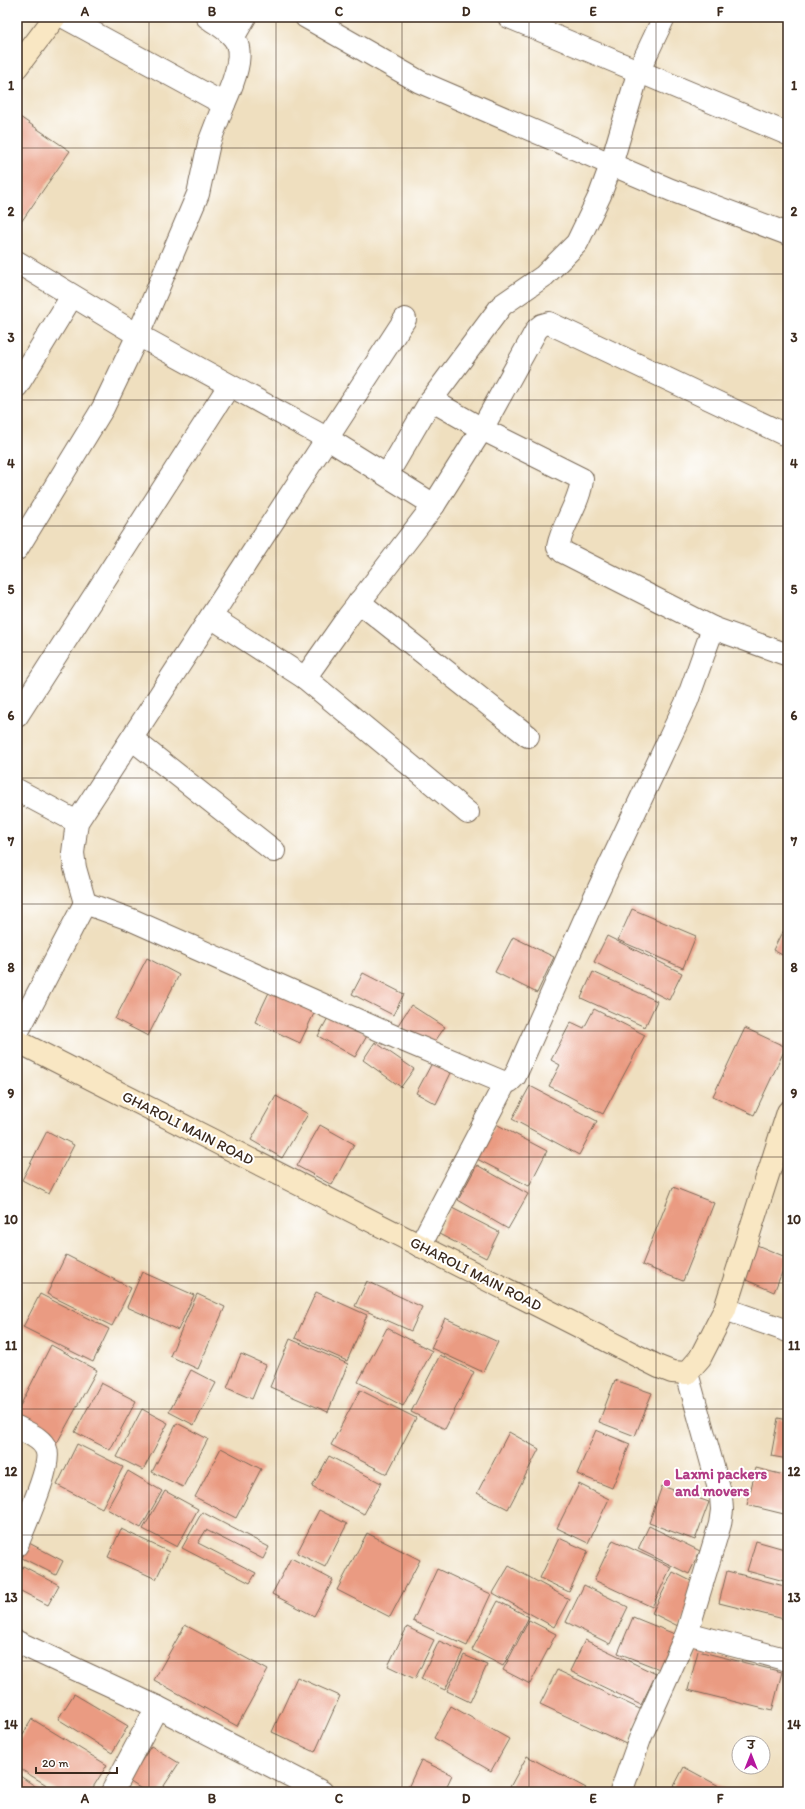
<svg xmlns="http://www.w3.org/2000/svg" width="805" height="1809" font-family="Itim,'Playpen Sans Deva',sans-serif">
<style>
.building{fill:#ea9b82}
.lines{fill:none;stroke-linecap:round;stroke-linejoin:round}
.street-casing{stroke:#7a6956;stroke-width:24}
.secondary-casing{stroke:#7a6956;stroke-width:24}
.street{stroke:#fff;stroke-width:22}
.secondary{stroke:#f9e7c3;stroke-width:22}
.grid{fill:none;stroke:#3b2a1e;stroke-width:1;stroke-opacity:0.55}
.hotel-dot{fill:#d1479c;stroke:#fff;stroke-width:1.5}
.labels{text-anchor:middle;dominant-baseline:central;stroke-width:4;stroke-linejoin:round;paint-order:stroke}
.street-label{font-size:15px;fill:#3b2a1e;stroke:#fff}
.hotel-label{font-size:15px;font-weight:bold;fill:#b23c85;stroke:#fff;text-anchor:start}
.neatline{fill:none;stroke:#3b2a1e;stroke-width:1.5}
.grid-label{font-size:13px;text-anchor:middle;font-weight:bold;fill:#3b2a1e}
</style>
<rect width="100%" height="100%" fill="#fff"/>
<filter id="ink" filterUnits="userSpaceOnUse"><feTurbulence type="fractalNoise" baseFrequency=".025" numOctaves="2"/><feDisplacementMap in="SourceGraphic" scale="8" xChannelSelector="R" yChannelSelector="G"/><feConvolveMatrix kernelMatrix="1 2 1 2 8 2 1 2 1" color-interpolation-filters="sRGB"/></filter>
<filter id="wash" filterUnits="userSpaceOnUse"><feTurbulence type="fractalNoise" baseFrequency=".012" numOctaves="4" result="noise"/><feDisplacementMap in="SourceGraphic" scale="16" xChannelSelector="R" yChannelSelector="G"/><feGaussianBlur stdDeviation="0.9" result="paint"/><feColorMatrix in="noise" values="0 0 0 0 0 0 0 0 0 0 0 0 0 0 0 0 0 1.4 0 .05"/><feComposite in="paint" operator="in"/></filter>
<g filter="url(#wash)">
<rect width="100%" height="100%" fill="#efdfbf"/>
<g id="blocks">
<g class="building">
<polygon points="17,115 70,151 17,228"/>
<polygon points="632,909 696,936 683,968 618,940"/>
<polygon points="782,932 788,935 788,958 773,950"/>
<polygon points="607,936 682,973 669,1000 594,962"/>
<polygon points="513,937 554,957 537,993 495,972"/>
<polygon points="147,958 179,975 148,1036 115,1019"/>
<polygon points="593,972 657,1001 645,1027 581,998"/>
<polygon points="363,973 404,994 393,1015 352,994"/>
<polygon points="272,986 317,1007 300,1043 255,1022"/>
<polygon points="411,1005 445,1027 431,1047 398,1025"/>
<polygon points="594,1009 645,1035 603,1114 549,1086 560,1065 551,1060 571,1022 584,1028"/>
<polygon points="330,1014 368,1034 355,1057 318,1036"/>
<polygon points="745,1028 786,1047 754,1115 713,1096"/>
<polygon points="375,1042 414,1069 401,1087 363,1060"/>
<polygon points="432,1063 451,1073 436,1104 416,1093"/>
<polygon points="530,1086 597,1121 579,1155 512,1119"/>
<polygon points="276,1096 308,1114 282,1158 251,1140"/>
<polygon points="496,1124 547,1151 529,1186 477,1159"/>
<polygon points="320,1125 354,1144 332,1185 297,1166"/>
<polygon points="47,1131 74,1145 49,1194 22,1180"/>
<polygon points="477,1165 528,1194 508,1229 458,1200"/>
<polygon points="673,1187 714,1203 683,1281 642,1265"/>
<polygon points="452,1208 499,1232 486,1258 439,1234"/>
<polygon points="752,1243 788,1258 774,1292 739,1277"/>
<polygon points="66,1255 131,1288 112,1326 47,1294"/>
<polygon points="142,1272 194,1295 178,1330 127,1307"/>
<polygon points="367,1281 422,1307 411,1331 355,1306"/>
<polygon points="316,1292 367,1315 347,1361 295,1338"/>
<polygon points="40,1294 109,1329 93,1362 23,1327"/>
<polygon points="197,1294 225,1307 198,1369 170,1356"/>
<polygon points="445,1318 498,1342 483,1372 431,1348"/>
<polygon points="387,1328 432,1351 403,1406 358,1382"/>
<polygon points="290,1339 348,1364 328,1412 270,1387"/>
<polygon points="51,1345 97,1370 57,1443 17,1419 17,1412"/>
<polygon points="241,1354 266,1365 252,1399 227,1388"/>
<polygon points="440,1355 474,1372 445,1429 411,1412"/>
<polygon points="191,1370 216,1383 194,1425 169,1412"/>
<polygon points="615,1380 652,1393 635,1436 599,1422"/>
<polygon points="101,1383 136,1401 110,1450 75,1432"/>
<polygon points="360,1390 416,1418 387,1474 331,1445"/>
<polygon points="142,1409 168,1423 143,1470 117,1457"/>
<polygon points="778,1418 788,1420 788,1459 771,1456"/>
<polygon points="177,1423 208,1439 183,1487 152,1472"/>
<polygon points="596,1430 630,1444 612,1488 577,1474"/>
<polygon points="509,1432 539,1449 508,1509 477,1493"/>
<polygon points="77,1444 123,1467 102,1508 57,1485"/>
<polygon points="221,1448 261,1469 236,1518 195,1497"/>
<polygon points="329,1456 381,1483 364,1514 312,1487"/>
<polygon points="756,1468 788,1476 788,1515 747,1505"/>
<polygon points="128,1471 162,1491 141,1528 107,1509"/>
<polygon points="579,1484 609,1499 588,1543 557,1528"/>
<polygon points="662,1486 709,1502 695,1540 649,1523"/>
<polygon points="165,1491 198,1509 177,1547 143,1529"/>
<polygon points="319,1510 347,1524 325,1567 297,1553"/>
<polygon points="202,1512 269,1547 263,1559 206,1530 198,1543 256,1573 250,1583 182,1548"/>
<polygon points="649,1526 700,1551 689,1574 638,1549"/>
<polygon points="121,1529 169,1552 156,1579 108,1557"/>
<polygon points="367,1533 420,1560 390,1617 337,1590"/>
<polygon points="559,1538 588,1551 569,1592 540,1578"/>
<polygon points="613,1540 671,1567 652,1607 594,1580"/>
<polygon points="756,1541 788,1550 788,1582 747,1571"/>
<polygon points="29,1543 63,1561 56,1575 22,1558"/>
<polygon points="291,1558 333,1580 314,1616 272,1594"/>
<polygon points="23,1566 59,1585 48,1605 17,1589 17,1578"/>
<polygon points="509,1566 569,1599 554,1627 493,1593"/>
<polygon points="437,1569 491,1594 467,1646 413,1621"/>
<polygon points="727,1571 788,1587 788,1620 719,1603"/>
<polygon points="673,1572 701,1586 680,1627 652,1613"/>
<polygon points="584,1585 628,1607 610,1644 566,1622"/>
<polygon points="498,1601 529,1617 503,1666 472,1650"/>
<polygon points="633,1617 682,1637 667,1672 618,1653"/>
<polygon points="529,1620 556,1634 530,1684 503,1670"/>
<polygon points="185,1625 268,1670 237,1726 154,1680"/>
<polygon points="407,1627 434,1640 415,1679 388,1666"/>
<polygon points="585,1640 656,1674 641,1705 570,1671"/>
<polygon points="439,1641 463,1651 445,1690 421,1679"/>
<polygon points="698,1651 782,1672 772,1711 688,1690"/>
<polygon points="464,1655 487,1665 470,1702 447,1691"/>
<polygon points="557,1670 642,1710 626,1744 540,1704"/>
<polygon points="297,1677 340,1696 315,1752 272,1732"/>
<polygon points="74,1694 128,1726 112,1753 58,1719"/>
<polygon points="451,1706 509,1739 491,1771 434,1738"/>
<polygon points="32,1719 107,1765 90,1792 58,1792 17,1767 17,1744"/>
<polygon points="151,1746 179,1763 160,1792 146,1792 129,1781"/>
<polygon points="527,1756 586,1788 584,1792 520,1792 510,1787"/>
<polygon points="421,1760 452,1775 444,1792 406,1792"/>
<polygon points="684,1767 730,1792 671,1792"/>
<polygon points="17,1774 44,1792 17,1792"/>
</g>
</g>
</g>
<g filter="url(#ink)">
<use href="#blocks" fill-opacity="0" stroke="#7a6956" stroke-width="1"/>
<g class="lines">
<defs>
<g id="street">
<path d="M207,17C215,23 225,28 232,36C248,51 231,88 224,104"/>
<polyline points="306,17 420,82 671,190 788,234"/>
<polyline points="509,17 788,134"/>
<polyline points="234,36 245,17"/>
<polyline points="17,262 138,335 328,439 434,505"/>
<polyline points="17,386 72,296"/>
<path d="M431,400L482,429L582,479C580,503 562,524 558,547L563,552L713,628"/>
<polyline points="387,475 431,400 502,305 544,276 577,243 600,195 611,165 639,70 664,17"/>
<polyline points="17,549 103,408 138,335 198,194 209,143 224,104 64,17"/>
<polyline points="359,602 528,736"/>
<polyline points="211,617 305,678 468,813"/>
<polyline points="305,678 348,617 434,505 482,429 537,329 542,325 549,323 788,436"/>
<polyline points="17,716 229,386"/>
<polyline points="132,739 274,851"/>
<polyline points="17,790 77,822"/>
<polyline points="85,903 75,868 73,853 77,822 405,319"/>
<polyline points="17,1033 85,903 132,920 400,1039 505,1083 510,1081 515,1076 592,903 687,701 713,628 788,655"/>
<polyline points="420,1246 505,1083"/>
<polyline points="725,1309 788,1331"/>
<path d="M17,1427C27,1433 42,1438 46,1449C53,1464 24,1527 17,1545"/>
<polyline points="687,1633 788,1660"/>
<polyline points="17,1642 157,1707 322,1792"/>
<polyline points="112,1792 157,1707"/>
<polyline points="621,1792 641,1736 687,1633 720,1524 722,1510 721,1496 687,1373"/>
</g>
<g id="secondary">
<polyline points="17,67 55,17"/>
<polyline points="17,1041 659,1367 672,1372 687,1373 700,1358 725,1309 788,1112"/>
</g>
</defs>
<use href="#street" class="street-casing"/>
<use href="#secondary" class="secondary-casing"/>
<use href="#street" class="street"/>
<use href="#secondary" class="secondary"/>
</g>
</g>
<path class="grid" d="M149,17V1792M276,17V1792M402,17V1792M529,17V1792M656,17V1792M17,148H788M17,274H788M17,400H788M17,526H788M17,652H788M17,778H788M17,904H788M17,1031H788M17,1157H788M17,1283H788M17,1409H788M17,1535H788M17,1661H788"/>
<circle class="hotel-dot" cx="667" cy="1483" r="4"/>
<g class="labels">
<g class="street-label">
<text transform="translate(188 1128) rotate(27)">GHAROLI MAIN ROAD</text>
<text transform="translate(476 1274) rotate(27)">GHAROLI MAIN ROAD</text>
</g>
<g class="hotel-label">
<text x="675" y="1474">Laxmi packers<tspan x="675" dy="17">and movers</tspan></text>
</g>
</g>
<rect width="805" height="1809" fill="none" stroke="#fff" stroke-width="44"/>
<g transform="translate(751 1755)"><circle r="19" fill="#ffffff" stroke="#b1aaa5"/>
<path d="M0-3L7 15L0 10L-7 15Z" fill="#b5179e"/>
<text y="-6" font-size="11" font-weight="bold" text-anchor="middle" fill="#3b2a1e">उ</text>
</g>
<path d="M36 1767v6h81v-6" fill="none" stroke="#3b2a1e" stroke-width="2"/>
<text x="42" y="1767" font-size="12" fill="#3b2a1e" stroke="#ffffff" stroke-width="3" paint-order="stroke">20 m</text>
<rect x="22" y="22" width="761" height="1765" class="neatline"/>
<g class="grid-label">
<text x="85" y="16">A</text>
<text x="212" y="16">B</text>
<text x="339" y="16">C</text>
<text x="466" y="16">D</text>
<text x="593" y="16">E</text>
<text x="720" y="16">F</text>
<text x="11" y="90">1</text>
<text x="794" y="90">1</text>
<text x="11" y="216">2</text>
<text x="794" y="216">2</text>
<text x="11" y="342">3</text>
<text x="794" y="342">3</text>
<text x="11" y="468">4</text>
<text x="794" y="468">4</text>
<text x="11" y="594">5</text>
<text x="794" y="594">5</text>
<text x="11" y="720">6</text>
<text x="794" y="720">6</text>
<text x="11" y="846">7</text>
<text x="794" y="846">7</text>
<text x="11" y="972">8</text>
<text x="794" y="972">8</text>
<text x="11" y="1098">9</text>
<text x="794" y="1098">9</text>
<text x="11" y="1224">10</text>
<text x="794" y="1224">10</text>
<text x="11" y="1350">11</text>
<text x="794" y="1350">11</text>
<text x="11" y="1476">12</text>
<text x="794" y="1476">12</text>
<text x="11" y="1602">13</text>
<text x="794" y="1602">13</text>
<text x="11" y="1729">14</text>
<text x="794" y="1729">14</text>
<text x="85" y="1803">A</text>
<text x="212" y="1803">B</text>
<text x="339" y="1803">C</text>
<text x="466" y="1803">D</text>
<text x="593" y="1803">E</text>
<text x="720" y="1803">F</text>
</g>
</svg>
